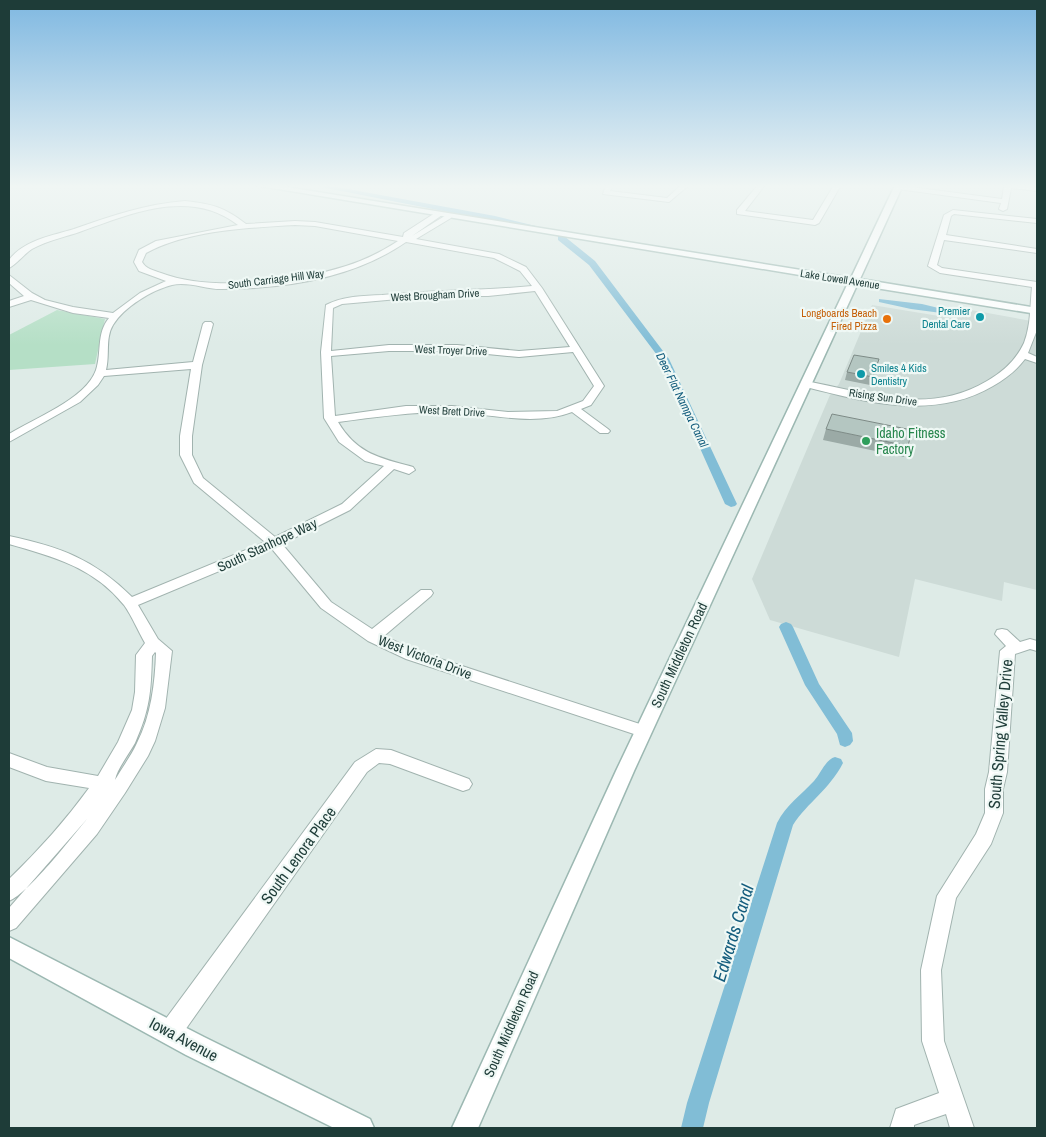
<svg xmlns="http://www.w3.org/2000/svg" width="1046" height="1137" font-family="'Archivo Narrow',sans-serif">
<style>
.built{fill:#cddbd7}
.green{fill:#b5dfc6}
.water{fill:#81bdd6}
.lines{fill:none;stroke-linecap:round;stroke-linejoin:round}
.canal{fill:#81bdd6;fill-rule:evenodd}
.street-casing{stroke:#a1b3af;stroke-width:2}
.secondary-casing{stroke:#9cb8b2;stroke-width:3}
.street{fill:#fff;fill-rule:evenodd}
.secondary{fill:#fff;fill-rule:evenodd}
.wall{fill:#9baaa6}
.building{fill:#b4c6c1;stroke:#7e8b87}
.culture-dot{fill:#0f9aa8;stroke:#eff8f5;stroke-width:2}
.food-dot{fill:#e8710a;stroke:#eff8f5;stroke-width:2}
.leisure-dot{fill:#2e9e5b;stroke:#eff8f5;stroke-width:2}
.labels{text-anchor:middle;dominant-baseline:central;stroke-width:4.5;stroke-linejoin:round;paint-order:stroke}
.far-street-label{font-size:11px;fill:#1e3c38;stroke:#eff8f5}
.far-culture-label{font-size:11px;fill:#0d838f;stroke:#eff8f5;text-anchor:end}
.far-food-label{font-size:11px;fill:#c56008;stroke:#eff8f5;text-anchor:end}
.far-water-label{font-size:12px;font-style:italic;fill:#145d7d;stroke:#eff8f5}
.leisure-label{font-size:14px;fill:#27864d;stroke:#eff8f5;text-anchor:start}
.street-label{font-size:14px;fill:#1e3c38;stroke:#eff8f5}
.near-street-label{font-size:16px;fill:#1e3c38;stroke:#eff8f5}
.near-water-label{font-size:18px;font-style:italic;fill:#145d7d;stroke:#eff8f5}
</style>
<rect width="100%" height="100%" fill="#deebe7"/>
<polygon class="built" points="872,305 957,319 960,308 1037,322 1037,590 1004,582 1002,601 915,579 899,657 770,620 752,579 810,442 830,395 839,384"/>
<polygon class="green" points="57,310 105,319 95,364 9,370 9,335"/>
<polygon class="water" points="879,299 922,304 955,312 949,314 911,309 879,302"/>
<g class="lines">
<g class="canal">
<polygon points="311,185 326,185 495,216 548,229 544,231"/>
<polygon points="558,236 564,236 595,261 669,359 737,504 735,506 731,507 725,504 660,359 589,265 558,240"/>
<polygon points="786,622 791,624 793,627 819,684 852,733 853,741 850,745 845,747 840,745 837,734 805,685 779,627 781,624"/>
<path d="M835,757L841,759L843,763C829,790 808,802 793,825L709,1103L703,1128H681L687,1103L777,823C786,805 801,795 814,781C821,773 825,760 835,757Z"/>
</g>
<defs>
<g id="street">
<polygon points="606,185 613,185 610,191 667,198 681,185 689,185 669,202 603,194"/>
<polygon points="758,185 765,185 745,211 813,220 834,185 841,185 819,223 815,225 737,214 737,210"/>
<polygon points="896,185 1002,199 1004,187 1003,185 1037,187 1037,191 1011,188 1007,209 1003,211 999,209 1001,203 898,189 894,187"/>
<path d="M185,201C212,204 224,207 246,224L295,221L315,222L403,237L404,233L435,213L442,215L412,236L448,214L452,216L451,218L416,239L499,254L526,267L542,288L604,386L591,405L581,409L608,429L610,431L608,433H600L572,412C533,427 489,413 449,412C412,412 376,417 338,422C357,454 380,458 413,467L415,470L409,474L394,469L350,510L282,544L331,602L372,629L421,590H431L433,593L431,596L384,636L416,651L649,727L651,731L649,735L643,737L637,735L406,659L368,641L321,608L272,549L138,605L158,639L172,651L165,708L155,741L148,756L125,793L97,834L16,928L9,931V908L87,819C71,838 29,893 9,901V879C38,851 65,821 89,788L46,781L9,767V753L47,767L98,776L118,742L132,710L135,692L136,655L145,643C138,631 132,616 124,605C93,567 54,557 9,544V536C60,547 94,559 132,597L265,542L194,483L180,455V436L191,369L104,376L98,385L80,402L9,442V434C33,419 86,399 96,370C102,352 96,334 109,318L73,313L31,300L9,307V301L24,296L9,283V275L32,293L45,300L73,307L113,313L140,293L166,281L139,271L134,262L139,250L156,241L238,225C191,188 132,213 82,231C66,237 48,240 32,249C24,254 17,264 9,268V260C24,240 51,236 74,229C111,216 146,204 185,201ZM295,225L315,226L398,241C381,252 365,260 346,266C296,282 210,292 161,273C153,270 146,269 142,262L146,253C189,230 247,228 295,225ZM406,242L494,258L520,271L532,286C482,291 432,290 382,295C362,296 343,296 326,305L321,352L324,418L339,442L365,461L384,466L342,504L275,537L203,478L192,455V436L202,365L213,324L211,322H205L203,324L193,362L106,370C110,355 105,338 113,325C124,307 152,290 172,285C187,281 205,289 221,289C284,289 354,278 406,242ZM535,291L570,347L519,351L457,345H389L331,351L333,308L342,304L432,296H488ZM389,351H457L519,357L573,352L594,386L583,401L557,411L508,412L452,406H406L335,416L331,356ZM155,652L156,653C155,683 151,716 137,743C131,756 122,768 115,780C117,769 129,754 135,743C150,709 151,692 152,656Z"/>
<path d="M953,210L1037,219V223L954,214L951,216L946,235L1037,249V253L944,240L937,265L942,268L1037,282V330L1028,353L1037,357V363L1025,359C1016,371 1005,379 993,386C934,421 864,402 802,386L801,384L806,381C869,393 928,416 987,381C1003,372 1016,360 1024,343C1031,325 1030,306 1032,287L940,273L928,266L944,215Z"/>
<polygon points="1002,629 1007,630 1020,642 1030,639 1037,641 1037,651 1030,649 1015,654 1007,772 1003,789 1003,813 991,844 956,898 941,970 944,1041 974,1128 950,1128 946,1114 914,1125 914,1128 890,1128 896,1109 939,1093 922,1041 921,970 937,896 976,834 985,813 985,789 989,772 1000,651 1006,646 995,634 997,630"/>
<polygon points="376,749 391,750 469,779 472,784 469,789 463,791 390,764 379,763 367,772 178,1040 170,1043 162,1040 159,1032 162,1024 355,762"/>
</g>
<g id="secondary">
<polygon points="254,185 274,185 851,278 895,185 903,185 860,279 1037,308 1037,314 857,285 634,771 478,1128 452,1128 616,771 848,283"/>
<polygon points="9,937 204,1037 370,1119 374,1128 334,1128 186,1055 9,958"/>
</g>
</defs>
<use href="#street" class="street-casing"/>
<use href="#secondary" class="secondary-casing"/>
<use href="#street" class="street"/>
<use href="#secondary" class="secondary"/>
</g>
<g class="wall">
<polygon points="879,359 870,385 845,380 847,372"/>
<polygon points="826,429 908,446 904,457 823,440"/>
</g>
<g class="building">
<polygon points="854,355 879,359 873,377 847,372"/>
<polygon points="832,414 912,430 908,446 826,429"/>
</g>
<linearGradient id="sky" x2="0" y2="1"><stop stop-color="#7fb8e1"/><stop offset="0.54" stop-color="#f0f6f4"/><stop offset="1" stop-color="#f0f6f4" stop-opacity="0"/></linearGradient>
<rect width="1046" height="345" fill="url(#sky)"/>
<g class="culture-dot">
<circle cx="980" cy="317" r="5"/>
<circle cx="861" cy="374" r="5"/>
</g>
<circle class="food-dot" cx="887" cy="319" r="5"/>
<circle class="leisure-dot" cx="866" cy="441" r="5"/>
<g class="labels">
<g class="far-street-label">
<text transform="translate(276 279) rotate(-7)">South Carriage Hill Way</text>
<text transform="translate(840 279) rotate(9)">Lake Lowell Avenue</text>
<text transform="translate(435 295) rotate(-3)">West Brougham Drive</text>
<text transform="translate(451 350) rotate(2)">West Troyer Drive</text>
<text transform="translate(883 397) rotate(8)">Rising Sun Drive</text>
<text transform="translate(452 411) rotate(3)">West Brett Drive</text>
</g>
<g class="far-culture-label">
<text x="970" y="311">Premier<tspan x="970" dy="13">Dental Care</tspan></text>
<text x="871" y="368" text-anchor="start">Smiles 4 Kids<tspan x="871" dy="13">Dentistry</tspan></text>
</g>
<g class="far-food-label">
<text x="877" y="313">Longboards Beach<tspan x="877" dy="13">Fired Pizza</tspan></text>
</g>
<g class="far-water-label">
<text transform="translate(682 400) rotate(64)">Deer Flat Nampa Canal</text>
</g>
<g class="leisure-label">
<text x="876" y="433">Idaho Fitness<tspan x="876" dy="16">Factory</tspan></text>
</g>
<g class="street-label">
<text transform="translate(267 545) rotate(-25)">South Stanhope Way</text>
<text transform="translate(679 655) rotate(-65)">South Middleton Road</text>
<text transform="translate(425 657) rotate(21)">West Victoria Drive</text>
<text transform="translate(511 1024) rotate(-66)">South Middleton Road</text>
</g>
<g class="near-street-label">
<text transform="translate(1000 734) rotate(-85)">South Spring Valley Drive</text>
<text transform="translate(298 855) rotate(-54)">South Lenora Place</text>
<text transform="translate(184 1039) rotate(28)">Iowa Avenue</text>
</g>
<g class="near-water-label">
<text transform="translate(733 933) rotate(-73)">Edwards Canal</text>
</g>
</g>
<rect width="1046" height="1137" fill="none" stroke="#1e3c38" stroke-width="20"/>
</svg>
